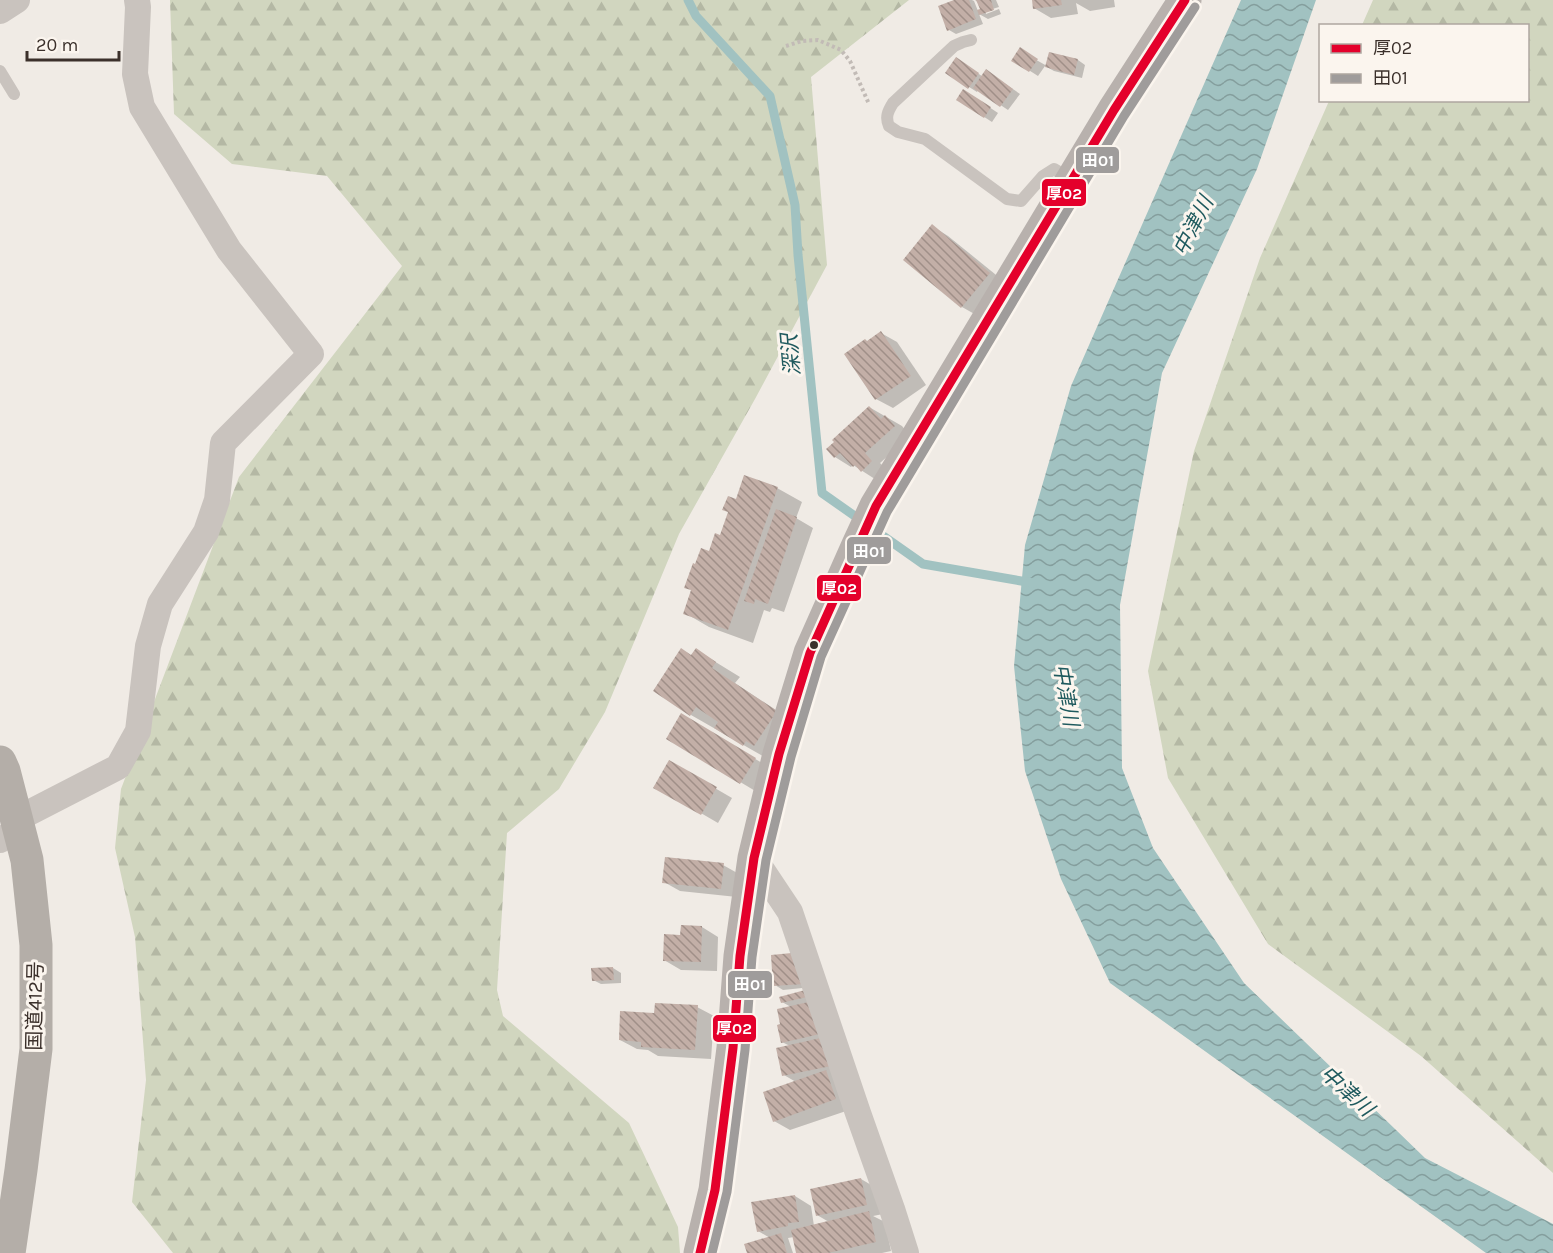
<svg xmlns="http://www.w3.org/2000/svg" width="1553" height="1253" font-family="Karla,'Noto Sans JP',sans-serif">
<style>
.forest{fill:url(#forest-firs)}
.water{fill:url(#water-waves)}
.shadow{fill:#0003}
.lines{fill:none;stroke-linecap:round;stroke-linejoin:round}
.stream{stroke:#a1c2c1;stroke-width:9}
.building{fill:url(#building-back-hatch)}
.path{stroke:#c2bbb6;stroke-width:4;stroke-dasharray:3 3;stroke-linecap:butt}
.service{stroke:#c9c3be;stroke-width:12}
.minor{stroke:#c9c3be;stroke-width:26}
.primary{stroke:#b8b1ad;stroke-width:33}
.trunk{stroke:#b4aea8;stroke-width:33}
.bus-1-casing{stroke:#fbf5ee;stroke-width:14}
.bus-2-casing{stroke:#fbf5ee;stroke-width:14}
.bus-1{stroke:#e4002b;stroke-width:9}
.bus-2{stroke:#9f9c9b;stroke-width:9}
.bus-dot{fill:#3b302b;stroke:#fbf5ee;stroke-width:2}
.labels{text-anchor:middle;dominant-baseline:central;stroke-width:6;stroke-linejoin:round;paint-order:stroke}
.street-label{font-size:20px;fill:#3b302b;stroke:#fbf5ee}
.water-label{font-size:21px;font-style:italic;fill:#1f5a5e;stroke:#fbf5ee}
.line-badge{stroke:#fbf5ee;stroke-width:2}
.badge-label{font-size:16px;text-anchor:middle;font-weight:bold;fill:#fff}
</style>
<defs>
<pattern id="forest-firs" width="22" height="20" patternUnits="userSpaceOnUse" patternTransform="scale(1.5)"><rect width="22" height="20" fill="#d1d6bf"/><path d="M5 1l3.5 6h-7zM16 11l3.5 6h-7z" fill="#b4b8a4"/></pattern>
<pattern id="water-waves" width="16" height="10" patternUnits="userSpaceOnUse" patternTransform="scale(1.5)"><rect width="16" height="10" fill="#a1c2c1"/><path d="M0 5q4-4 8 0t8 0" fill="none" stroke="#849e9d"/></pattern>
<pattern id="building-back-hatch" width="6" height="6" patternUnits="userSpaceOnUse" patternTransform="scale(1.5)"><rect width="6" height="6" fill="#c3afa7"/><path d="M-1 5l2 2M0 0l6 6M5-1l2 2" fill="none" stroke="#a08f88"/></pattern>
</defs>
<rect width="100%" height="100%" fill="#f0ebe5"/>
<g class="forest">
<polygon points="170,0 909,0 811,77 827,265 755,399 679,534 605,712 559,789 507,833 497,990 503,1016 629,1123 678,1227 680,1253 173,1253 132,1202 146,1080 135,937 115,848 121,789 239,477 402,266 327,176 232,164 174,114"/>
<polygon points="1373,0 1553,0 1553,1173 1421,1056 1268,944 1168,778 1148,671 1194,451 1260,258 1329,101 1528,100 1528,26 1362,25"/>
</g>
<polygon class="water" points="1241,0 1316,0 1257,169 1162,373 1120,605 1122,768 1153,848 1244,983 1425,1158 1553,1224 1553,1253 1486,1253 1110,983 1061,879 1025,771 1014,666 1025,545 1071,386"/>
<g class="shadow">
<polygon points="958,0 972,0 974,1 978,11 982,10 978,2 975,0 996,0 999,7 986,11 986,14 999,9 1001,14 988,19 979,14 983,24 956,34 949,30"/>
<polygon points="1033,0 1114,0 1115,7 1090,11 1076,3 1078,14 1051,18 1034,8"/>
<polygon points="1050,53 1078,60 1085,65 1082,78 1054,71 1045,66 1038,76 1013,60 1031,57 1047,66"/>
<polygon points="964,63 983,77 994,76 1020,94 1008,110 978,90 977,92 947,73"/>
<polygon points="971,95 998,113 992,122 958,100"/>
<polygon points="932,226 948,236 1006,283 978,316 962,307 905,259"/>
<polygon points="881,333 897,342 926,385 893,408 876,399 868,342"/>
<polygon points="869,407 902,426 910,436 880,463 888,471 878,481 853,465 851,467 835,457 828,449"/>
<polygon points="777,488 802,502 796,518 813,528 784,612 772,608 770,612 764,610 753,643 709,627 685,613 693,591 696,565 710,553 721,537 737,501"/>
<polygon points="696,650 740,677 735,683 800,726 768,759 691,715 692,656"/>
<polygon points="682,715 772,769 757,792 668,739"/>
<polygon points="670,762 732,798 718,823 656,787"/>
<polygon points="723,865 739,874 737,897 680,891 664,882"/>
<polygon points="682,927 702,927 718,937 717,971 681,970 664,960 682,936"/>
<polygon points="773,956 812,987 783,990 775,985"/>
<polygon points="613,968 621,973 621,983 601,984 593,980"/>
<polygon points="805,992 852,1109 790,1130 774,1121 796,1082 784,1075 790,1046 782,1042 791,1007 782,1002"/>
<polygon points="697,1007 714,1016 711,1059 658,1056 648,1050 637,1049 620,1040 655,1015"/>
<polygon points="861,1179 878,1189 883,1214 873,1216 885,1222 891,1251 882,1253 798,1253 794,1237 788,1238 793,1253 748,1253 770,1238 758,1231 795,1196 811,1206 814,1226 829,1222 817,1215"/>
</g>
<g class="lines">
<polyline class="stream" points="688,0 696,16 770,96 795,205 798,255 822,493 923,564 1033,583"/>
</g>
<g class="building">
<polygon points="954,0 969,0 976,19 947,31 938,6"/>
<polygon points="976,0 991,0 994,10 979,15 977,10 980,9"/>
<polygon points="1032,0 1061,0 1062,5 1033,9"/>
<polygon points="1020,47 1038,59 1029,72 1011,61"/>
<polygon points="1049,52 1078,59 1074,75 1045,67"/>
<polygon points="956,57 979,73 968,89 945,73"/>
<polygon points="986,69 1013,89 1000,107 973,88"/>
<polygon points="963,89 991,107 984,118 956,100"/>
<polygon points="932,224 990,273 961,308 903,260"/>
<polygon points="881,331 911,376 875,400 844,354 865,339 867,341"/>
<polygon points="869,406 881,419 885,415 895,426 865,453 872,461 861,472 855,465 853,467 840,453 834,458 826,449 834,442 832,440"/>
<polygon points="744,475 778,487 728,630 683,614 691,590 684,588 693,563 695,564 701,548 709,551 715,533 720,535 728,512 722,510 728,496 736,499"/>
<polygon points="776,509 797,517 768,604 755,599 754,604 744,601"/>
<polygon points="681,648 691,655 696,648 716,662 712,668 777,711 754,746 746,741 743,746 714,728 718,722 696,707 690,716 653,691"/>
<polygon points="681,713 756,758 740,784 666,739"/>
<polygon points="669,760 717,787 701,815 653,788"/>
<polygon points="665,857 724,863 721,889 662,883"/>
<polygon points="681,925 702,926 701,962 663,961 664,934 680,935"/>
<polygon points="802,952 805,984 773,986 771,955"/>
<polygon points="613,967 614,980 592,981 591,968"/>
<polygon points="805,990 807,997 781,1003 779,997"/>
<polygon points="813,1001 820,1034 781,1043 777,1025 780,1024 777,1009"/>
<polygon points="655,1003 698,1005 695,1050 641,1047 641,1042 619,1040 620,1011 654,1013"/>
<polygon points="825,1037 831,1066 782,1076 776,1048"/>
<polygon points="826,1070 836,1099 773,1122 763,1092"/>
<polygon points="861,1178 867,1205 816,1216 810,1189"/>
<polygon points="795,1195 799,1222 788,1223 788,1226 757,1232 751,1202"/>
<polygon points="869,1211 876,1242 828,1253 796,1253 791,1230"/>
<polygon points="781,1233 787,1253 747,1253 744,1244"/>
</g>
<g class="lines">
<polyline class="path" points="786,46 802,41 818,40 841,50 850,61 869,104"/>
<g class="service">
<path d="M971,40L963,42L954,46L893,103C888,111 885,117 889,126L898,132L925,139L1007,199L1021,201L1043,176L1054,169L1071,179"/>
<polyline points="0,71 14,94"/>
</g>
<g class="minor">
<polyline points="0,11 17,0"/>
<polyline points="17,819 118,767 138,731 148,646 160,604 206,532 217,500 223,443 311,354 229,250 142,107 135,74 138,7 137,0"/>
<polyline points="0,840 19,830"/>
<polyline points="754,858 790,912 858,1113 892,1209 906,1253"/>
</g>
<polyline class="primary" points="700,1253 715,1190 733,1048 740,956 754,858 779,754 810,653 858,545 876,506 1114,110 1185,0"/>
<polyline class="trunk" points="0,762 4,771 27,860 36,945 36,1049 21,1170 9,1253"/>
<defs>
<polyline id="bus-1" points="700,1253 715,1190 733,1048 740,956 754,858 779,754 810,653 876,506 1114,110 1185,0"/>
<polyline id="bus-2" points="712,1253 727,1192 745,1050 752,957 766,860 791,757 821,657 887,512 1124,116 1195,7"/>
</defs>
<use href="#bus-1" class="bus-1-casing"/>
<use href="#bus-2" class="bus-2-casing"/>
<use href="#bus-1" class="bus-1"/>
<use href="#bus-2" class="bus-2"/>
</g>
<circle class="bus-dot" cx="814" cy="645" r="5"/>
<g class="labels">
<g class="street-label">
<text transform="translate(35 1006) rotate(-89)">国道412号</text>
</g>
<g class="water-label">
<text transform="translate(1193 226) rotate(-63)">中津川</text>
<text transform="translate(791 355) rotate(-95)">深沢</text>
<text transform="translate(1066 695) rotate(80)">中津川</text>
<text transform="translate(1347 1091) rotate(42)">中津川</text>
</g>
</g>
<g class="line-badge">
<rect x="1075" y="146" width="45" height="28" rx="6" fill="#9f9c9b"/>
<rect x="1041" y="178" width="46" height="29" rx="6" fill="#e4002b"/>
<rect x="846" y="536" width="46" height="29" rx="6" fill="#9f9c9b"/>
<rect x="816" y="574" width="46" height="28" rx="6" fill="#e4002b"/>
<rect x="727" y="970" width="46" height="29" rx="6" fill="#9f9c9b"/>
<rect x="712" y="1014" width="45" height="29" rx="6" fill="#e4002b"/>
</g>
<g class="badge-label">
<text x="1098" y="166">田01</text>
<text x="1064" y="199">厚02</text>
<text x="869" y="557">田01</text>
<text x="839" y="594">厚02</text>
<text x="750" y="990">田01</text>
<text x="734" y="1034">厚02</text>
</g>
<rect x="1319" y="24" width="210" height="78" fill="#fbf5ee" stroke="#aea6a0" stroke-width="1.5"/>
<rect x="1331" y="44" width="30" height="9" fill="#e4002b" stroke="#aea6a0" stroke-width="1.5"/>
<text x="1373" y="54" font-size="18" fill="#3b302b">厚02</text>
<rect x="1331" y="74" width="30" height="9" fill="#9f9c9b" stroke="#aea6a0" stroke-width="1.5"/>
<text x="1373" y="84" font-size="18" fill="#3b302b">田01</text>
<path d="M27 51v9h92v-9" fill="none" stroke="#3b302b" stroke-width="3"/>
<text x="36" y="51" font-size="18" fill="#3b302b" stroke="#fbf5ee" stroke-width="4.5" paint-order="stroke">20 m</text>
</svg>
